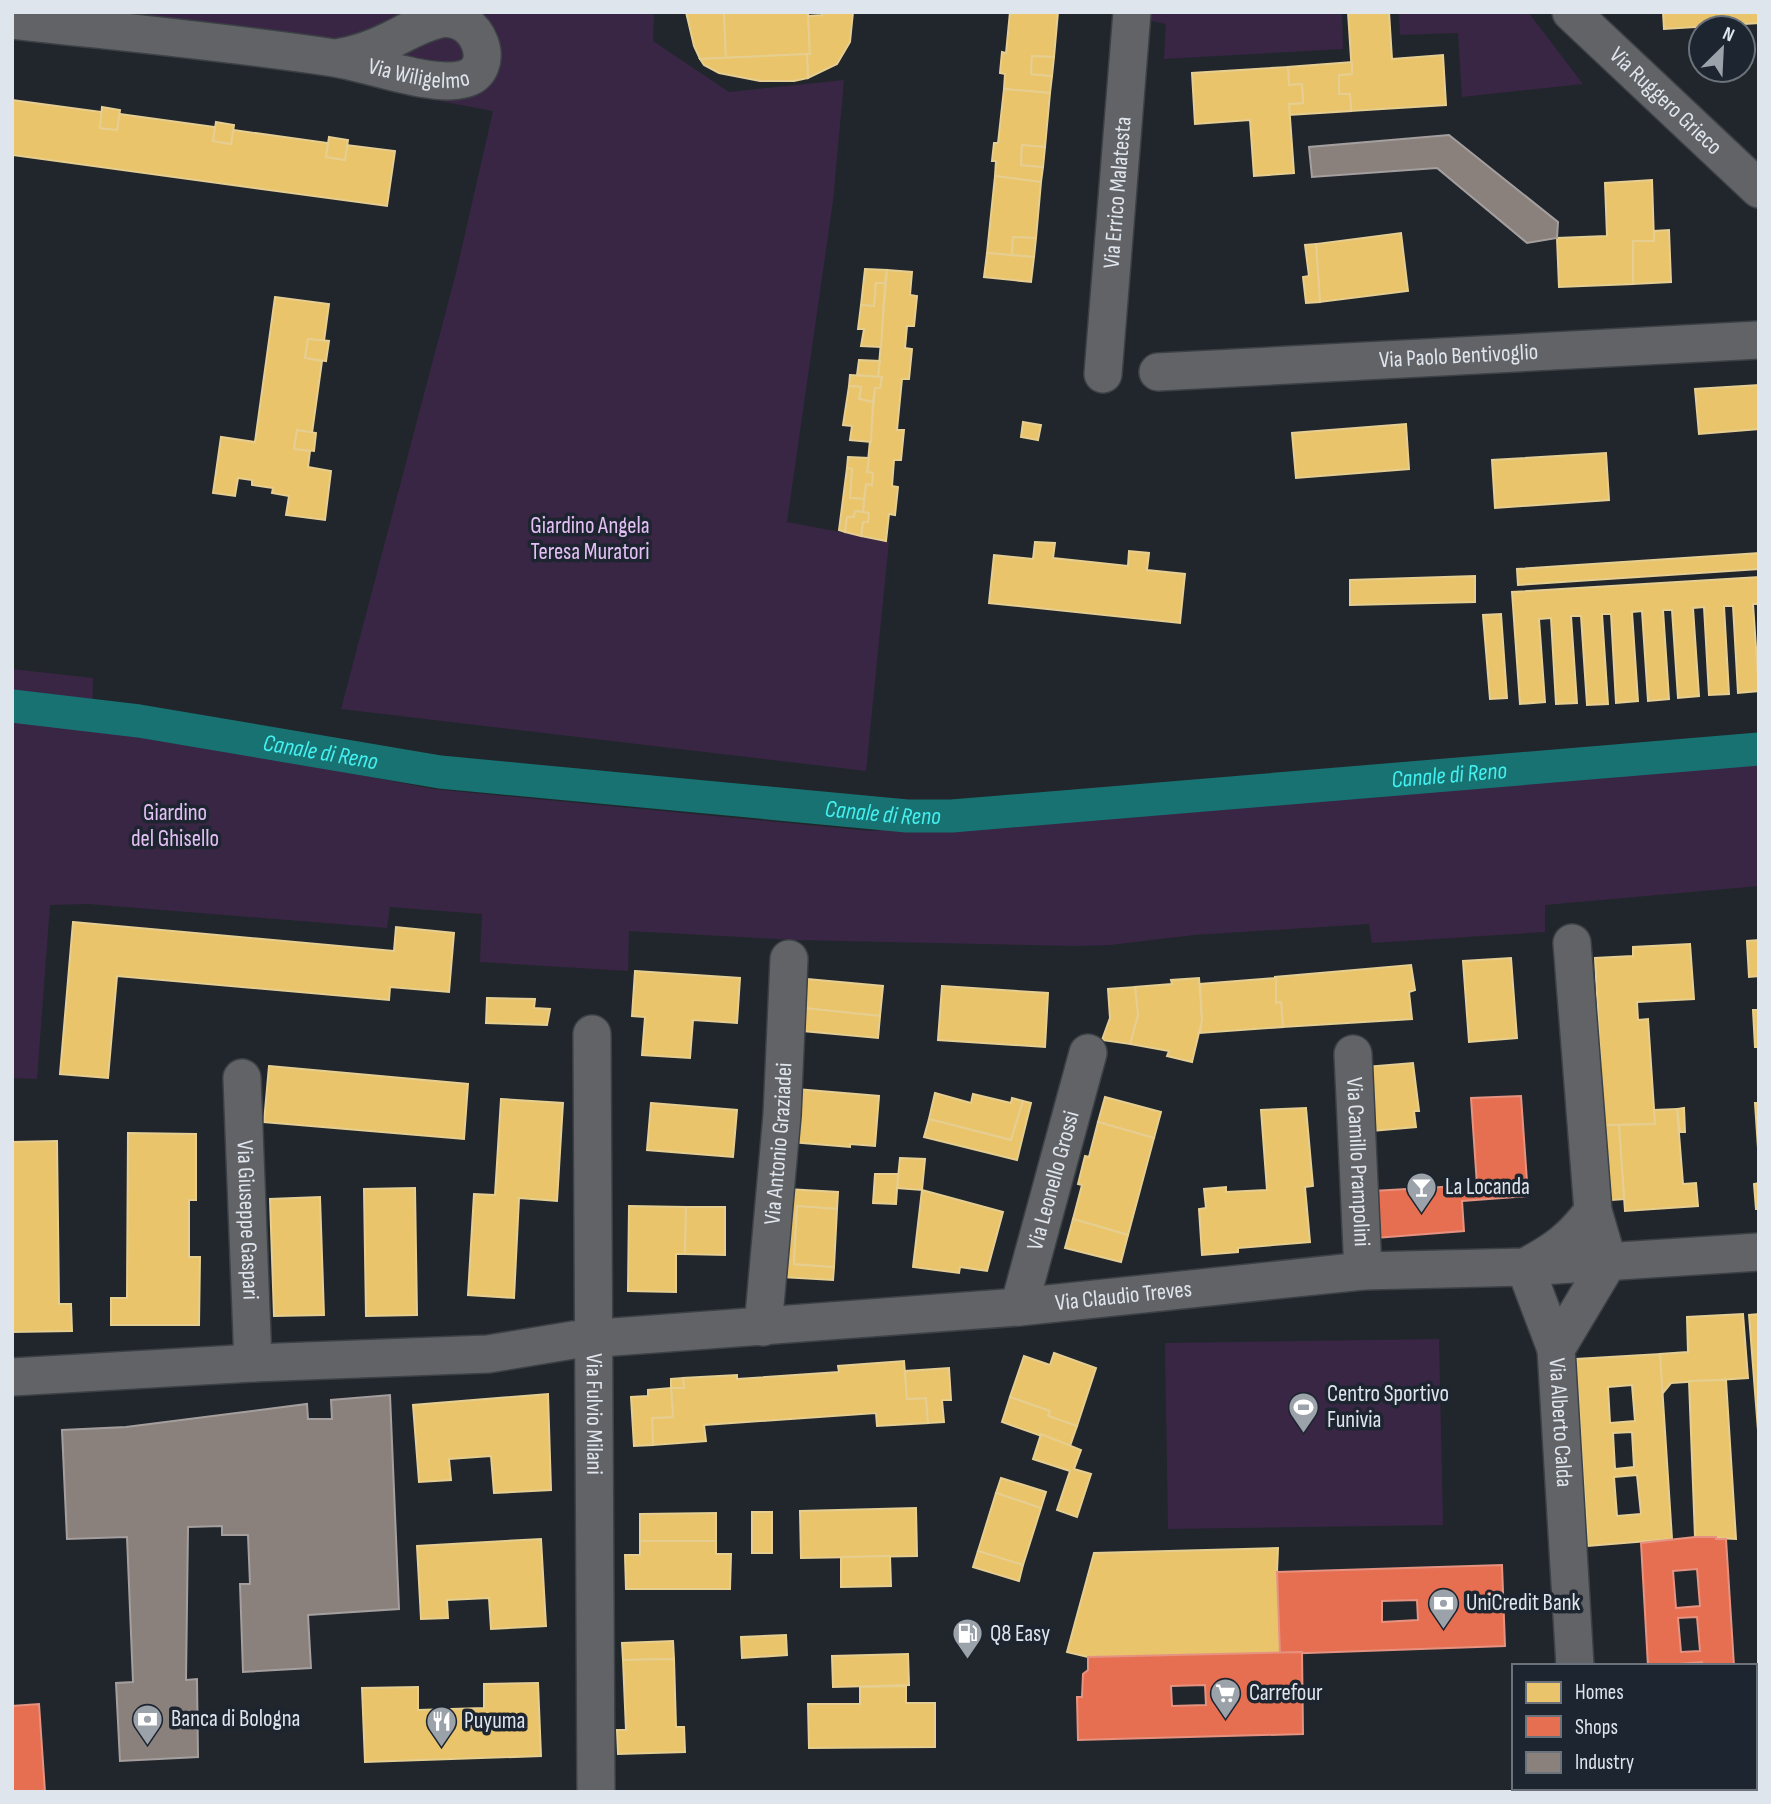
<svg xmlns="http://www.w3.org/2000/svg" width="1771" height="1804" font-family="'Sofia Sans Condensed',sans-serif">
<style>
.green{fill:#392644}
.homes{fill:#e9c46a;stroke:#e6ce91;stroke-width:2;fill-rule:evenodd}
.shops{fill:#e76f51;stroke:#e59280;stroke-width:2;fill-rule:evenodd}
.industry{fill:#8a817c;stroke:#a49f9e;stroke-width:2}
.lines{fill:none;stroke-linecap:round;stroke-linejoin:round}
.canal{stroke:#187272;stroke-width:33}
.minor-casing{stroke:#3c4146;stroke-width:40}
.major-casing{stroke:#3c4146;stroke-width:42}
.minor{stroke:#626367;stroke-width:37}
.major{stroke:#626568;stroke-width:38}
.labels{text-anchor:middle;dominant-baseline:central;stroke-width:7;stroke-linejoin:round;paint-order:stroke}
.street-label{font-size:23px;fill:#dfe5ed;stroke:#1d2530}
.park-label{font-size:23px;fill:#e4c0f5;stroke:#1d2530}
.poi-label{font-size:23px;fill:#dfe5ed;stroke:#1d2530;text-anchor:start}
.water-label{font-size:24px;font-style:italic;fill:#44f0ef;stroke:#1d2530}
</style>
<rect width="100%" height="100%" fill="#21262c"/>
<g class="green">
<polygon points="43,12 654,12 653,41 729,92 844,80 833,201 787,522 889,541 866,771 341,709 457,269 493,111 434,100"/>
<polygon points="1149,12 1342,12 1343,49 1164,59 1166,24 1148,20"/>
<polygon points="1399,12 1528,12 1583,84 1462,97 1458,33 1400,35"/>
<polygon points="12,669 93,678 92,723 433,789 871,831 1759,762 1759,886 1545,905 1545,932 1372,943 1369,924 1194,935 1110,945 1076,946 794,940 629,931 628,971 480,962 482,914 390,907 387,928 88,904 50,905 37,1079 12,1078"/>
<polygon points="1439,1339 1443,1525 1168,1529 1165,1343"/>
</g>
<g class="homes">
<polygon points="686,12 724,12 726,58 700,59 694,46"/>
<polygon points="724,12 808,12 810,54 726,58"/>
<polygon points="822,12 853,12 850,42 837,64 808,78 807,54 810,54 808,16 822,15"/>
<polygon points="1010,12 1058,12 1054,57 1032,56 1031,74 1052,76 1050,93 1004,89 1005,74 1000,73 1002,52 1006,53"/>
<polygon points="1348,12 1389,12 1392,59 1443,55 1446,105 1351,111 1350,94 1339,94 1339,75 1352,74"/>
<polygon points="1663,12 1759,12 1759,23 1664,29"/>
<polygon points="807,54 808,78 794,81 760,81 719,73 704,65 700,59"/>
<polygon points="1032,56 1054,57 1052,76 1031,74"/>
<polygon points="1352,62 1352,74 1339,75 1339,94 1350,94 1351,111 1289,115 1289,104 1303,103 1302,84 1289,85 1288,67"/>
<polygon points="1288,67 1289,85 1302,84 1303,103 1289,104 1294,173 1254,176 1250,120 1195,124 1192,73"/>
<polygon points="1004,89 1050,93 1045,147 1022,145 1021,165 1043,167 1041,182 995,176 996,161 992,161 994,143 998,143"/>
<polygon points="12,100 102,112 100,128 117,130 119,114 215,127 213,141 231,144 233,130 328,143 326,157 345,160 347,145 395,151 387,206 12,155"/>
<polygon points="102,107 120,110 117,130 100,128"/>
<polygon points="216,122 234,125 231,144 213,141"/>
<polygon points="329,137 348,140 345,160 326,157"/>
<polygon points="1022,145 1045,147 1043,167 1021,165"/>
<polygon points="995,176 1041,182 1036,238 1013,237 1012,255 987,253"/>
<polygon points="1652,180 1654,241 1633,241 1633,284 1559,287 1557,238 1607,236 1605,183"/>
<polygon points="1669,230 1671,282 1633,284 1633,241 1654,241 1654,231"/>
<polygon points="1401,233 1408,291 1320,302 1316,244"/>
<polygon points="1013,237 1036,238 1034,257 1012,255"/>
<polygon points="1316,244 1320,302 1306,303 1303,277 1309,276 1305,245"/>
<polygon points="987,253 1034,257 1031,282 984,277"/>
<polygon points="865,269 887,270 885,283 876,283 874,306 861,305"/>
<polygon points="887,270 912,272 910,295 917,296 914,326 907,326 905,348 912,349 909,379 902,379 897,430 904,430 901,460 894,460 892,486 898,487 895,515 889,514 886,541 861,536 863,522 868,522 869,513 863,512 866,484 872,485 873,473 867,472 875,388 880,388 882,377 878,377"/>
<polygon points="876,283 885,283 881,347 861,346 864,329 858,329 861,305 874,306"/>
<polygon points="275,297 329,304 324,341 308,339 305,358 322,361 312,433 297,430 294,449 310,451 308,467 331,471 325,520 286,515 289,496 272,493 273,488 252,485 252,480 238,478 235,496 213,493 221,437 255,442"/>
<polygon points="308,339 329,341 326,361 305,358"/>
<polygon points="859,360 880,361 878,377 857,375"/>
<polygon points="850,375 882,377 880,388 875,388 873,402 859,399 861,387 849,386"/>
<polygon points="1759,385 1759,429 1699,434 1695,389"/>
<polygon points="849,386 861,387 859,399 873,402 871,442 850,440 852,426 843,425"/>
<polygon points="1023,422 1041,425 1038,440 1021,437"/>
<polygon points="1406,424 1409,469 1296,478 1292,433"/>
<polygon points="297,430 316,433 314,451 294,449"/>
<polygon points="1606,453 1609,500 1495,508 1492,460"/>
<polygon points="848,457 869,458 867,472 873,473 872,485 866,484 864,499 850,498 852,469 847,468"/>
<polygon points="847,468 852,469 850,498 864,499 863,512 855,511 854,517 847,517 845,532 839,530"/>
<polygon points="855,511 869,513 868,522 863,522 861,536 845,532 847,517 854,517"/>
<polygon points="1035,542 1055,543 1053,558 1128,566 1129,551 1149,553 1147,570 1185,574 1180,623 989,603 994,555 1033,559"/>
<polygon points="1759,553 1759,569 1518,585 1517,569"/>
<polygon points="1475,576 1475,602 1350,605 1350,580"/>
<polygon points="1759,577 1759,604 1753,604 1759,691 1738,693 1733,606 1724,606 1729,694 1709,695 1704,607 1693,608 1699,696 1678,698 1672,610 1663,610 1669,699 1648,701 1642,611 1632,612 1638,701 1616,703 1611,614 1602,614 1608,704 1587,705 1581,616 1571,616 1577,703 1556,704 1551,618 1539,619 1545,702 1520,704 1512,592"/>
<polygon points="1501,614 1507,698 1490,699 1483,615"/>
<polygon points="73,922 394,951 396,927 454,933 449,992 390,987 389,1000 117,976 108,1078 60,1074"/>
<polygon points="1759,940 1759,976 1749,977 1747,941"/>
<polygon points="1690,944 1694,999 1637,1002 1638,1020 1648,1019 1655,1124 1604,1125 1595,958 1633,956 1633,947"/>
<polygon points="1511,958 1517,1038 1469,1042 1463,961"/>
<polygon points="1411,965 1415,990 1409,992 1412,1019 1283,1027 1281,1002 1276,1003 1275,977"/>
<polygon points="635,971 740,978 737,1023 693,1020 690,1058 642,1055 645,1017 632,1016"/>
<polygon points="796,978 883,986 880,1016 794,1007"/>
<polygon points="1199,978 1202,1020 1192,1062 1167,1056 1169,1051 1130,1044 1138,1015 1135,987 1172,984 1171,980"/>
<polygon points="1276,978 1276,1003 1281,1002 1283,1027 1200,1033 1202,1020 1200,984"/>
<polygon points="942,986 1048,993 1045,1047 938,1040"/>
<polygon points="1135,987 1138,1015 1130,1044 1102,1040 1110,1018 1108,989"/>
<polygon points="487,998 535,999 534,1008 550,1009 547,1025 486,1023"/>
<polygon points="794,1007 880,1016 878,1038 792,1030"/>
<polygon points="1753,1010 1759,1010 1759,1047 1755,1047"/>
<polygon points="1413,1063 1419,1111 1414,1111 1416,1127 1372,1131 1366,1067"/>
<polygon points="269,1066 468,1084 464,1139 264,1122"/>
<polygon points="796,1089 879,1096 875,1146 850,1144 850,1147 791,1142"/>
<polygon points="935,1093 971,1103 973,1094 1011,1103 1012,1098 1023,1101 1011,1140 929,1119"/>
<polygon points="1105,1097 1161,1112 1154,1138 1098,1122"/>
<polygon points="501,1099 563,1103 557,1201 519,1198 514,1298 468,1295 474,1194 495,1195"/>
<polygon points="1023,1101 1031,1103 1017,1160 924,1137 929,1119 1011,1140"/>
<polygon points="651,1103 737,1110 733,1157 647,1150"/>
<polygon points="1755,1103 1759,1103 1758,1148"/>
<polygon points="1306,1108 1313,1186 1305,1187 1310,1242 1238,1248 1238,1252 1202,1255 1199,1209 1206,1208 1204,1189 1226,1187 1226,1192 1267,1190 1261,1110"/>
<polygon points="1684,1108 1685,1132 1680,1132 1677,1109"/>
<polygon points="1677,1109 1683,1184 1696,1183 1698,1206 1625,1211 1619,1125 1655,1124 1654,1110"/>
<polygon points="1098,1122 1154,1138 1128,1235 1073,1219 1082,1185 1078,1184 1085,1156 1089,1157"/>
<polygon points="1604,1125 1619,1125 1624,1199 1599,1201"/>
<polygon points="128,1133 196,1134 196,1200 189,1200 189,1257 200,1257 199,1325 111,1325 111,1298 127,1298"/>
<polygon points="57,1141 59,1304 71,1304 72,1331 12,1332 12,1142"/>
<polygon points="900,1158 925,1159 922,1190 897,1188"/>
<polygon points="875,1174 898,1174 896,1204 873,1203"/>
<polygon points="1759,1183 1759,1209 1756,1209 1754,1184"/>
<polygon points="415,1188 417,1315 366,1316 364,1189"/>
<polygon points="787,1189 838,1192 837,1209 797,1206 794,1264 834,1267 833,1280 782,1277"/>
<polygon points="922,1190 1003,1212 987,1271 960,1267 959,1273 913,1267"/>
<polygon points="320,1197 324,1315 274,1316 270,1199"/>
<polygon points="629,1206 686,1207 685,1254 676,1254 676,1292 628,1291"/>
<polygon points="797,1206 837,1209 834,1267 794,1264"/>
<polygon points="686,1207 725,1207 725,1255 685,1254"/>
<polygon points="1073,1219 1128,1235 1121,1262 1065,1248"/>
<polygon points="1743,1314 1748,1378 1671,1383 1662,1394 1660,1354 1688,1352 1687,1317"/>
<polygon points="1759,1314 1759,1443 1749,1315"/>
<polygon points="1054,1353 1096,1368 1077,1426 1048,1416 1050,1411 1010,1397 1024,1356 1050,1365"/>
<path d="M1660,1354L1672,1539L1588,1546L1576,1359ZM1632,1385L1635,1421L1610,1423L1608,1387ZM1632,1432L1634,1467L1615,1469L1613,1433ZM1637,1475L1641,1514L1617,1516L1614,1477Z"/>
<polygon points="904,1361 907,1399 926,1398 928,1423 877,1426 876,1413 704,1425 706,1441 653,1445 652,1418 673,1417 671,1388 684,1388 683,1378 737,1375 737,1379 839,1372 838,1366"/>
<polygon points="949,1368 951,1400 942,1400 944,1422 928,1423 926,1398 907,1399 905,1371"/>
<polygon points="683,1378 684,1388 671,1388 671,1379"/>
<polygon points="1726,1380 1736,1539 1695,1537 1689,1381"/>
<polygon points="671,1388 673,1417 652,1418 653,1445 634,1446 631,1397 648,1396 648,1390"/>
<polygon points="548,1394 551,1490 494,1493 491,1456 449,1459 451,1480 419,1482 413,1405"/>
<polygon points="1010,1397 1050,1411 1048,1416 1077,1426 1070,1446 1002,1422"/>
<polygon points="1041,1434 1081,1450 1074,1469 1091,1474 1077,1517 1057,1510 1070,1471 1033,1459"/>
<polygon points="1001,1478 1046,1492 1041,1508 996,1493"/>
<polygon points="996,1493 1041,1508 1023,1565 978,1551"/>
<polygon points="916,1508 917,1556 801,1558 800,1511"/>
<rect x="752" y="1512" width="20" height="41"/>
<polygon points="716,1513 716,1541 640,1541 640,1514"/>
<polygon points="541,1539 546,1626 491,1629 489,1598 447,1600 448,1618 421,1619 417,1546"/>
<polygon points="640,1541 716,1541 716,1554 731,1554 730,1589 626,1589 625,1555 640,1555"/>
<polygon points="1278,1548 1277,1572 1280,1654 1088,1657 1067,1652 1094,1553"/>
<polygon points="978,1551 1023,1565 1019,1581 973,1567"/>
<polygon points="890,1556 891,1586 841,1587 841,1557"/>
<polygon points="786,1635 787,1655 742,1658 741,1637"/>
<polygon points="673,1641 674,1659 623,1660 622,1643"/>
<polygon points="908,1654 909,1685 833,1687 832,1656"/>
<polygon points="674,1659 676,1727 684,1727 685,1752 618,1754 617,1730 626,1730 623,1660"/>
<polygon points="538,1683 541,1756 365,1762 362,1688 418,1687 418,1710 484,1708 484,1684"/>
<polygon points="906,1686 906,1703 935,1703 935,1747 809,1748 808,1704 860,1704 860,1687"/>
</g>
<g class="shops">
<polygon points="1521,1096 1528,1196 1462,1201 1464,1231 1376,1238 1373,1191 1477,1185 1471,1098"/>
<path d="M1695,1537H1716V1539H1726L1734,1666H1702V1662L1679,1664V1666H1648L1641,1543ZM1697,1569L1700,1606L1676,1608L1673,1571ZM1697,1617L1700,1651L1681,1652L1678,1618Z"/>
<path d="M1502,1565L1505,1646L1280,1654L1277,1572ZM1417,1600L1418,1620L1382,1622V1601Z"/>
<path d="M1302,1652L1303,1734L1078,1740L1077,1697H1082L1083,1674L1088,1670V1657ZM1205,1685L1206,1705L1172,1706L1171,1686Z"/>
<polygon points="39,1704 45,1792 12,1792 12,1706"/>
</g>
<g class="industry">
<polygon points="1449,135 1558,222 1557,238 1527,243 1437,168 1312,177 1309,147"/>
<polygon points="390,1395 399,1609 308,1615 311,1668 243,1672 240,1584 250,1584 248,1535 222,1535 222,1526 188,1527 186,1680 197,1679 198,1757 120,1761 116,1683 133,1682 127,1537 67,1539 62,1430 126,1427 307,1404 308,1419 332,1419 331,1400"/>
</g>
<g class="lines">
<path class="canal" id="s1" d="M12,706L139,721L440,772L907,816H952L1759,749"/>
<defs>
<g id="minor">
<path id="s2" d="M1571,12L1759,189"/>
<path id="s3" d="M12,20C119,32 227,42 334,58C369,63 431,88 464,79C499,70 479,12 440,19C422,23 407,32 391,40C373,49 356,55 336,58"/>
<path id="s4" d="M1158,372L1759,340"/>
<path id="s5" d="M1103,374L1132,12"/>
<path id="s6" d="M1572,943L1593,1211L1608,1262L1556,1349L1575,1666"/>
<path id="s7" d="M592,1034L596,1792"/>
<path id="s8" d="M1353,1054L1363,1271"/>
<path id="s9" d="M242,1078L253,1363"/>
<path id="s10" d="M1019,1307L1088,1053"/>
<path id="s11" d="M763,1327L782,1115L789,959"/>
<path d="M1556,1349L1525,1267C1556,1251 1572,1239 1593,1211"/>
<path id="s12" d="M12,1377L253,1363L488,1354L573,1340L1019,1307L1363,1271L1525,1267L1759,1252"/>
</g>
<g id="major">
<polyline points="1755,1785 1759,1785"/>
<polyline points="1559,1792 1689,1788"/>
</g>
</defs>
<use href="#minor" class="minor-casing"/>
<use href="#major" class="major-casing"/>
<use href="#minor" class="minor"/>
<use href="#major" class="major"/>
</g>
<defs>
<symbol id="bar-pin" viewBox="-11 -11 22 30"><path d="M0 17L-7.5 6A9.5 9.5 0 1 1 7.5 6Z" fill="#9ca2a9" stroke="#1d2530"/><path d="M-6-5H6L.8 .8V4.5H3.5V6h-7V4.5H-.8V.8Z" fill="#fff"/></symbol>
<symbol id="stadium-pin" viewBox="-11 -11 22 30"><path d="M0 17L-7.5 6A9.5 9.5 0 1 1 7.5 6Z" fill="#9ca2a9" stroke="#1d2530"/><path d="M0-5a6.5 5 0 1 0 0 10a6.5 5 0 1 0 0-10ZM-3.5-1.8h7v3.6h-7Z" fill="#fff"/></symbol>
<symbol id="bank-pin" viewBox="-11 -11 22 30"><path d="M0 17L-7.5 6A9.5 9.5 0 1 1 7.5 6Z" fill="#9ca2a9" stroke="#1d2530"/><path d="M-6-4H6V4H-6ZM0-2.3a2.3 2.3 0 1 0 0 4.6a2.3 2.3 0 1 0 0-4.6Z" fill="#fff"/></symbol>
<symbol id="fuel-pin" viewBox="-11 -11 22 30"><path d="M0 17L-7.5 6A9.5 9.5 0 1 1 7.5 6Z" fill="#9ca2a9" stroke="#1d2530"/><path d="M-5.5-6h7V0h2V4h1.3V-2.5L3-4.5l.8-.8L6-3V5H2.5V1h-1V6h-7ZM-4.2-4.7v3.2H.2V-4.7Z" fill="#fff"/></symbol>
<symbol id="supermarket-pin" viewBox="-11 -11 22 30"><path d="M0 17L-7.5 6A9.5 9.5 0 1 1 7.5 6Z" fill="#9ca2a9" stroke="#1d2530"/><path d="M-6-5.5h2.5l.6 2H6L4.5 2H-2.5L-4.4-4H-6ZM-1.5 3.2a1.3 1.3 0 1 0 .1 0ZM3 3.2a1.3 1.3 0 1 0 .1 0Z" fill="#fff"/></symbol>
<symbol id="restaurant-pin" viewBox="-11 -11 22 30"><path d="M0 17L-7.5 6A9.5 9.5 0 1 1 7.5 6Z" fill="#9ca2a9" stroke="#1d2530"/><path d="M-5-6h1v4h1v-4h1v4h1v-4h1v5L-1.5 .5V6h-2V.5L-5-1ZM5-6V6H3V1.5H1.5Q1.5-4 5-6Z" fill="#fff"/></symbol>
</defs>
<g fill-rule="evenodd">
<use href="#bar-pin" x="1404" y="1170" width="35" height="47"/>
<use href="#stadium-pin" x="1286" y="1390" width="35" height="47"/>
<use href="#bank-pin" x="1426" y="1586" width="35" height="47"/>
<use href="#fuel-pin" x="950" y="1616" width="35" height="47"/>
<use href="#supermarket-pin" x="1208" y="1676" width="35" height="47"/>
<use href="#bank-pin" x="130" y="1702" width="35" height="47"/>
<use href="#restaurant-pin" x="424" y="1704" width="35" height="47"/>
</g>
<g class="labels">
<g class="street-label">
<text stroke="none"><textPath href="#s3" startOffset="411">Via Wiligelmo</textPath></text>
<text stroke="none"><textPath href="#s2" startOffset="130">Via Ruggero Grieco</textPath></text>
<text stroke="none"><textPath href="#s5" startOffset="182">Via Errico Malatesta</textPath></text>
<text stroke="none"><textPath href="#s4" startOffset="301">Via Paolo Bentivoglio</textPath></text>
<text stroke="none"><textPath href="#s11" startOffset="184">Via Antonio Graziadei</textPath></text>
<text stroke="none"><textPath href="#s8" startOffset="108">Via Camillo Prampolini</textPath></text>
<text stroke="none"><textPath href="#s10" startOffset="131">Via Leonello Grossi</textPath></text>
<text stroke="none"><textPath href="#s9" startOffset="142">Via Giuseppe Gaspari</textPath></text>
<text stroke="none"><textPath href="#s12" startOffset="1115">Via Claudio Treves</textPath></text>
<text stroke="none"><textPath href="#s7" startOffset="380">Via Fulvio Milani</textPath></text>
<text stroke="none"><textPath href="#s6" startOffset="497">Via Alberto Calda</textPath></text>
</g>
<g class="park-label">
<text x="590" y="526">Giardino Angela<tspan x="590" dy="26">Teresa Muratori</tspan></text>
<text x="175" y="813">Giardino<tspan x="175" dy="26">del Ghisello</tspan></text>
</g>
<g class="poi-label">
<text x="1445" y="1187">La Locanda</text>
<text x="1327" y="1394">Centro Sportivo<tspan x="1327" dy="26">Funivia</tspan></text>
<text x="1466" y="1603">UniCredit Bank</text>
<text x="990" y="1634">Q8 Easy</text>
<text x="1249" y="1693">Carrefour</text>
<text x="171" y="1719">Banca di Bologna</text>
<text x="464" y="1721">Puyuma</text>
</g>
<g class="water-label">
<text stroke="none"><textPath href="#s1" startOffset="312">Canale di Reno</textPath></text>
<text stroke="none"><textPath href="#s1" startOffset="1446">Canale di Reno</textPath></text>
<text stroke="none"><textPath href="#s1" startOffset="878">Canale di Reno</textPath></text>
</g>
</g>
<rect width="1771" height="1804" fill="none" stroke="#dfe5ed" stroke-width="28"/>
<rect x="1512" y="1664" width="245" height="126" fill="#1d2530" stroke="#6b727c" stroke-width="2"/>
<rect x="1526" y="1682" width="35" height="21" fill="#e9c46a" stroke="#6b727c" stroke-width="2"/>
<text x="1575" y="1699" font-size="21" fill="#dfe5ed">Homes</text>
<rect x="1526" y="1716" width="35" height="21" fill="#e76f51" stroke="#6b727c" stroke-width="2"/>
<text x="1575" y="1734" font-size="21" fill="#dfe5ed">Shops</text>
<rect x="1526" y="1752" width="35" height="21" fill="#8a817c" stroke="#6b727c" stroke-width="2"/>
<text x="1575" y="1769" font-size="21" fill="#dfe5ed">Industry</text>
<g transform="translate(1722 49) rotate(24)"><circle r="33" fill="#1d2530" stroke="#6b727c" stroke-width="2"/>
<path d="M0-5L12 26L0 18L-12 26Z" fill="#9ca2a9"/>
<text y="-10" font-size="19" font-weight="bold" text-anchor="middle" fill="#dfe5ed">N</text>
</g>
</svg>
